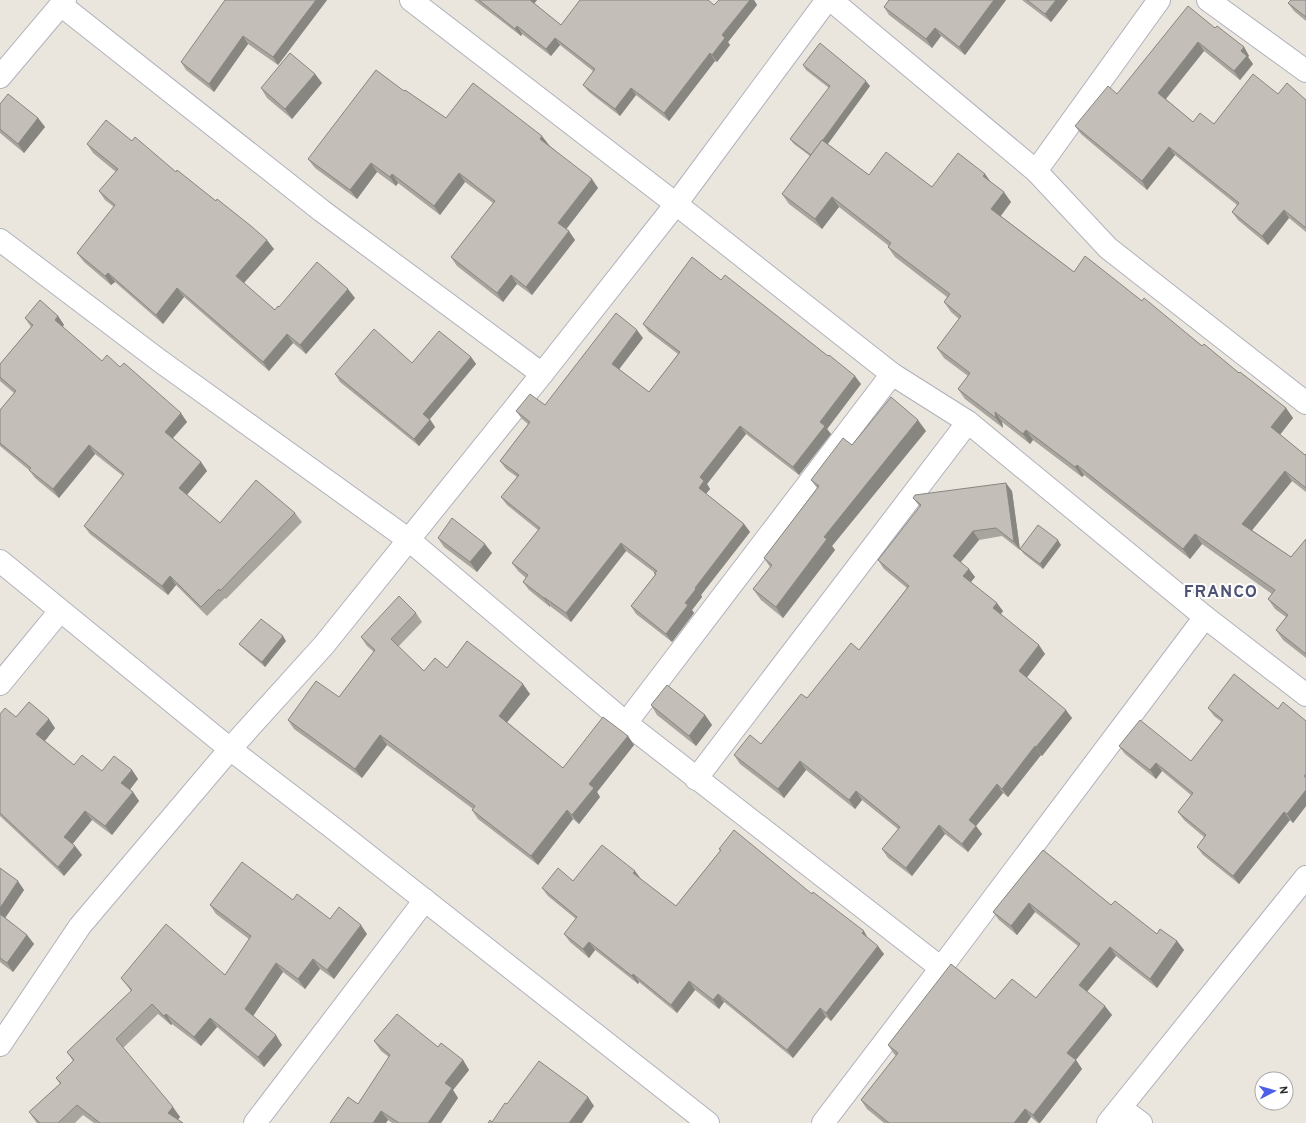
<svg xmlns="http://www.w3.org/2000/svg" width="1306" height="1123" font-family="Overpass,sans-serif">
<style>
.lines{fill:none;stroke-linecap:round;stroke-linejoin:round}
.minor-casing{stroke:#b0b2bc;stroke-width:24}
.tertiary-casing{stroke:#b0b2bc;stroke-width:24}
.minor{stroke:#fff;stroke-width:22}
.tertiary{stroke:#fff;stroke-width:22}
.wall{fill:#a8a49e}
.shaded-wall{fill:#888681}
.building{fill:#c3bfb8;stroke:#888681}
.labels{text-anchor:middle;dominant-baseline:central;stroke-width:4;stroke-linejoin:round;paint-order:stroke}
.district-label{font-size:17px;font-weight:bold;letter-spacing:1px;fill:#4f5375;stroke:#fff}
</style>
<rect width="100%" height="100%" fill="#eae5dd"/>
<g class="lines">
<defs>
<g id="minor">
<polyline points="411,0 676,204 892,374 968,422 1205,617 1306,695"/>
<polyline points="831,0 1036,171 1108,248 1306,403"/>
<polyline points="1208,0 1306,71"/>
<polyline points="61,5 322,211 542,374"/>
<polyline points="0,77 65,0"/>
<polyline points="1036,171 1159,0"/>
<polyline points="0,240 160,361 409,540 626,723 941,968"/>
<polyline points="0,684 60,611"/>
<polyline points="626,723 892,374"/>
<polyline points="696,779 968,422"/>
<polyline points="0,1045 80,926 230,749 324,645 542,374 676,204 827,0"/>
<polyline points="1121,1108 1141,1123"/>
<polyline points="255,1123 425,900"/>
<polyline points="823,1123 941,968 1205,617"/>
<polyline points="1108,1123 1306,877"/>
</g>
<polyline id="tertiary" points="0,561 230,749 333,828 708,1123"/>
</defs>
<use href="#minor" class="minor-casing"/>
<use href="#tertiary" class="tertiary-casing"/>
<use href="#minor" class="minor"/>
<use href="#tertiary" class="tertiary"/>
</g>
<g class="wall">
<polygon points="327,0 278,65 248,44 214,92 186,70 181,62"/>
<polygon points="474,0 537,0 534,3 561,25 714,5 719,0 754,0 757,5 728,42 730,45 717,62 715,61 669,121 636,95 620,116 589,92 583,85 593,71 560,45 551,56 522,34 521,36"/>
<polygon points="888,0 1006,0 965,55 941,36 932,48 889,15 884,7 889,1"/>
<polygon points="1022,0 1068,0 1051,22"/>
<polygon points="1306,0 1306,21 1294,11 1288,3"/>
<polygon points="1215,28 1244,47 1249,56 1248,57 1253,64 1240,80 1204,51 1166,99 1193,122 1214,124 1278,94 1306,100 1306,232 1289,218 1268,245 1238,220 1232,212 1237,205 1175,155 1147,190 1081,134 1075,126 1117,94"/>
<polygon points="803,65 870,86 828,144 869,175 932,187 985,174 991,183 1011,202 1001,216 1074,272 1142,301 1286,408 1293,418 1280,435 1305,455 1306,454 1306,492 1292,481 1252,530 1291,557 1306,539 1306,658 1283,640 1276,630 1286,617 1275,609 1268,599 1272,594 1202,544 1190,559 1084,475 1082,477 1033,440 1030,444 1002,422 1003,428 965,399 958,389 968,376 944,358 937,348 959,319 951,312 944,302 947,297 895,257 888,247 889,246 839,207 822,229 789,204 782,194 810,156 794,144 790,139 829,88 806,70"/>
<polygon points="315,74 322,83 292,119 267,98 261,88"/>
<polygon points="404,91 446,118 549,145 598,188 566,229 575,240 532,295 517,284 503,302 457,266 451,257 493,203 465,182 440,215 398,183 396,186 377,172 357,199 315,168 308,159"/>
<polygon points="0,104 38,118 45,127 24,153 0,133"/>
<polygon points="132,141 176,172 274,249 244,283 275,310 279,307 355,298 306,354 293,343 269,371 184,297 163,324 115,282 111,285 84,262 77,253 114,207 105,200 99,191 116,172 93,153 87,144"/>
<polygon points="721,280 861,384 827,429 831,434 799,475 746,434 707,484 710,489 706,494 744,524 750,532 701,595 702,597 692,610 694,613 672,642 636,614 631,606 655,575 654,573 655,573 626,551 571,622 550,606 550,607 529,590 523,582 526,578 518,571 512,563 538,530 507,505 501,497 517,477 506,469 500,461 528,424 522,419 516,411 545,405 643,338 619,369 649,392 678,354 649,332 643,324"/>
<polygon points="58,316 64,325 62,327 102,361 120,367 187,422 173,438 201,462 207,471 187,495 220,523 295,513 302,522 226,599 225,598 207,616 176,585 168,595 90,534 84,526 123,476 95,454 59,498 35,478 29,470 0,446 0,410 14,393 0,381 0,364 31,327 25,318"/>
<polygon points="471,357 476,364 430,419 435,427 419,446 340,382 335,374 412,363"/>
<polygon points="926,431 832,546 835,550 783,618 761,600 753,589 770,567 764,558 817,488 811,480 852,445"/>
<polygon points="1012,491 1020,550 1002,536 979,540 961,562 975,577 971,582 1003,611 1001,614 1045,654 1026,677 1072,718 1042,756 1041,755 1008,797 1003,793 976,826 982,834 968,852 945,834 912,876 888,858 882,849 898,829 862,800 855,809 806,770 784,798 740,764 734,755 761,744 807,698 859,650 907,588 884,569 878,560 920,507 913,498"/>
<polygon points="438,538 492,553 477,572 444,547"/>
<polygon points="1061,545 1043,569 1024,554 1020,549"/>
<polygon points="416,613 422,622 398,647 424,671 447,668 530,694 507,722 563,768 628,736 634,745 597,792 600,797 579,824 573,819 538,865 478,819 472,810 473,809 387,745 362,778 294,729 288,720 339,697 374,652 367,646 361,637"/>
<polygon points="286,641 265,667 243,648 239,644"/>
<polygon points="651,705 705,715 712,725 696,746 657,715"/>
<polygon points="1208,708 1278,709 1306,721 1306,806 1293,823 1290,820 1239,884 1203,855 1197,847 1204,837 1184,820 1178,812 1191,795 1162,771 1156,779 1125,754 1119,746 1191,761 1222,722 1214,716"/>
<polygon points="0,714 55,728 45,741 74,765 102,771 132,770 138,779 130,789 133,792 139,801 112,835 92,820 72,844 75,846 82,855 64,876 0,816"/>
<polygon points="719,849 812,894 869,939 884,954 831,1021 826,1017 793,1058 724,1002 719,1009 695,990 677,1013 639,982 638,984 595,950 589,958 570,942 564,934 576,919 548,896 542,888 573,881 639,878 676,906 720,851"/>
<polygon points="1043,850 1111,905 1157,934 1177,941 1184,950 1157,988 1116,956 1087,992 1112,1015 1076,1060 1082,1069 1040,1123 1038,1123 1031,1117 1027,1123 884,1123 867,1109 861,1100 896,1056 894,1054 888,1045 995,999 1036,998 1078,946 1035,912 1017,935 999,920 993,912"/>
<polygon points="0,868 24,890 5,918 27,935 34,944 13,972 0,962"/>
<polygon points="293,900 330,919 367,934 334,979 320,969 305,989 283,972 253,1016 282,1045 264,1067 217,1027 201,1046 172,1024 171,1025 158,1014 123,1048 180,1117 178,1119 183,1123 94,1123 83,1115 75,1123 37,1123 36,1122 29,1112 60,1084 56,1078 73,1061 67,1052 131,991 121,978 225,975 249,939 216,914 210,905"/>
<polygon points="374,1041 438,1047 463,1060 469,1070 453,1090 458,1098 441,1123 392,1123 388,1120 386,1123 331,1123 358,1104 389,1057 381,1051"/>
</g>
<g class="shaded-wall">
<polygon points="316,0 327,0 278,65 273,57"/>
<polygon points="529,0 537,0 533,5"/>
<polygon points="750,0 754,0 757,5 728,42 730,45 717,62 712,55 722,35"/>
<polygon points="994,0 1006,0 965,55 959,47"/>
<polygon points="1056,0 1068,0 1051,22 1045,14"/>
<polygon points="517,26 522,34 521,36 515,29"/>
<polygon points="935,28 941,36 932,48 926,39"/>
<polygon points="243,36 248,44 214,92 209,84"/>
<polygon points="555,38 560,45 551,56 546,49"/>
<polygon points="1198,42 1204,51 1164,101 1158,93"/>
<polygon points="1244,47 1249,56 1248,57 1253,64 1240,80 1234,71 1241,51"/>
<polygon points="710,53 715,61 669,121 664,113"/>
<polygon points="315,74 322,83 292,119 285,109"/>
<polygon points="866,81 870,86 816,160 812,155"/>
<polygon points="631,88 636,95 620,116 615,109"/>
<polygon points="38,118 45,127 24,153 18,144"/>
<polygon points="542,136 549,145 546,148 540,139"/>
<polygon points="1169,147 1175,155 1147,190 1142,181"/>
<polygon points="371,163 377,172 357,199 350,190"/>
<polygon points="459,173 465,182 440,215 434,206"/>
<polygon points="392,174 398,183 396,186 390,177"/>
<polygon points="985,174 992,184 983,176"/>
<polygon points="592,179 598,188 564,232 558,223"/>
<polygon points="1004,192 1011,202 998,219 991,209"/>
<polygon points="832,197 839,207 822,229 815,219"/>
<polygon points="1284,210 1289,218 1268,245 1262,236"/>
<polygon points="569,231 575,240 532,295 526,287"/>
<polygon points="267,240 274,249 242,285 236,276"/>
<polygon points="108,273 115,282 111,285 105,276"/>
<polygon points="511,275 517,284 503,302 497,293"/>
<polygon points="177,288 184,297 163,324 156,315"/>
<polygon points="348,289 355,298 306,354 300,345"/>
<polygon points="58,316 64,325 61,328 55,320"/>
<polygon points="637,330 643,338 617,372 612,364"/>
<polygon points="287,334 293,343 269,371 263,362"/>
<polygon points="471,357 476,364 428,421 423,414"/>
<polygon points="855,376 861,384 827,429 831,434 799,475 793,467 820,422"/>
<polygon points="1286,408 1293,418 1278,437 1271,427"/>
<polygon points="995,412 1002,422 1003,428 996,418"/>
<polygon points="181,413 187,422 171,440 165,432"/>
<polygon points="430,420 435,427 419,446 414,439"/>
<polygon points="918,420 926,431 832,546 835,550 783,618 776,607 824,537"/>
<polygon points="740,426 746,434 707,484 710,489 704,496 699,488 700,477"/>
<polygon points="1026,430 1033,440 1030,444 1023,434"/>
<polygon points="89,445 95,454 59,498 53,489"/>
<polygon points="201,462 207,471 185,497 179,488"/>
<polygon points="1077,465 1084,475 1082,477 1075,467"/>
<polygon points="1285,471 1292,481 1249,534 1242,524"/>
<polygon points="1006,483 1012,491 1020,550 1014,542"/>
<polygon points="744,524 750,532 701,595 702,597 692,610 694,613 672,642 666,634 695,588"/>
<polygon points="973,531 979,540 959,564 953,556"/>
<polygon points="1195,534 1202,544 1190,559 1183,549"/>
<polygon points="1058,540 1061,545 1043,569 1040,564"/>
<polygon points="621,543 626,551 571,622 566,613"/>
<polygon points="485,544 492,553 477,572 470,562"/>
<polygon points="969,569 975,577 969,584 963,576"/>
<polygon points="170,576 176,585 168,595 162,586"/>
<polygon points="544,598 545,598 550,606 550,607"/>
<polygon points="997,603 1003,611 999,616 993,608"/>
<polygon points="283,636 286,641 265,667 262,662"/>
<polygon points="1039,645 1045,654 1025,680 1019,671"/>
<polygon points="523,684 530,694 505,725 499,716"/>
<polygon points="1066,710 1072,718 1042,756 1036,747"/>
<polygon points="705,715 712,725 696,746 689,736"/>
<polygon points="49,719 55,728 43,743 36,734"/>
<polygon points="380,735 387,745 362,778 355,769"/>
<polygon points="628,736 634,745 597,792 600,797 579,824 572,815 589,784"/>
<polygon points="1035,746 1041,755 1008,797 1002,789"/>
<polygon points="800,761 806,770 784,798 778,789"/>
<polygon points="1156,763 1162,771 1156,779 1150,770"/>
<polygon points="132,770 138,779 128,792 121,783"/>
<polygon points="997,784 1003,793 976,826 982,834 968,852 962,844 969,820"/>
<polygon points="1306,790 1306,806 1293,823 1287,814"/>
<polygon points="856,791 862,800 855,809 849,800"/>
<polygon points="133,792 139,801 112,835 105,826"/>
<polygon points="567,810 573,819 538,865 531,856"/>
<polygon points="85,811 92,820 71,846 64,837"/>
<polygon points="1284,812 1290,820 1239,884 1233,876"/>
<polygon points="939,825 945,834 912,876 906,868"/>
<polygon points="75,846 82,855 64,876 58,867"/>
<polygon points="635,871 641,879 633,873"/>
<polygon points="18,881 24,890 3,921 0,916 0,908"/>
<polygon points="1029,903 1035,912 1017,935 1011,926"/>
<polygon points="361,925 367,934 334,979 327,970"/>
<polygon points="864,931 869,940 862,933"/>
<polygon points="27,935 34,944 13,972 7,963"/>
<polygon points="1177,941 1184,950 1157,988 1150,979"/>
<polygon points="589,942 595,950 589,958 583,949"/>
<polygon points="878,946 884,954 831,1021 826,1013"/>
<polygon points="1110,947 1116,956 1085,994 1079,985"/>
<polygon points="313,959 320,969 305,989 298,979"/>
<polygon points="276,963 283,972 251,1019 245,1009"/>
<polygon points="633,974 639,982 638,984 632,976"/>
<polygon points="689,981 695,990 677,1013 671,1005"/>
<polygon points="718,994 724,1002 719,1009 713,1000"/>
<polygon points="1105,1006 1112,1015 1074,1062 1067,1053"/>
<polygon points="820,1008 826,1017 793,1058 787,1050"/>
<polygon points="166,1014 172,1024 171,1025 164,1016"/>
<polygon points="210,1018 217,1027 201,1046 194,1037"/>
<polygon points="276,1035 282,1045 264,1067 258,1057"/>
<polygon points="463,1060 469,1070 453,1090 458,1098 441,1123 428,1123 445,1083"/>
<polygon points="1076,1060 1082,1069 1040,1123 1039,1123 1033,1115"/>
<polygon points="588,1097 594,1106 582,1123 569,1123"/>
<polygon points="173,1107 180,1117 175,1123 168,1113"/>
<polygon points="1025,1109 1031,1117 1027,1123 1014,1123"/>
<polygon points="381,1111 388,1120 386,1123 373,1123"/>
</g>
<g class="building">
<polygon points="225,0 316,0 273,57 243,36 209,84 181,62"/>
<polygon points="479,0 530,0 561,25 580,0 708,0 714,5 719,0 750,0 722,35 725,38 712,55 710,53 664,113 631,88 615,109 583,85 595,69 555,38 546,49 517,26 515,29"/>
<polygon points="889,0 994,0 959,47 935,28 926,39 884,7"/>
<polygon points="1027,0 1056,0 1045,14"/>
<polygon points="1291,0 1306,0 1306,17 1288,3"/>
<polygon points="1188,6 1215,28 1217,26 1244,47 1241,51 1247,56 1234,71 1198,42 1158,93 1193,122 1200,113 1214,124 1253,74 1278,94 1287,83 1306,100 1306,228 1284,210 1262,236 1232,212 1239,203 1169,147 1142,181 1075,126 1108,86 1117,94"/>
<polygon points="820,43 866,81 823,140 822,140 811,155 790,139 830,86 803,65"/>
<polygon points="290,53 315,74 285,109 261,88"/>
<polygon points="376,70 404,91 405,90 446,118 473,83 542,136 540,139 592,179 558,223 569,231 526,287 511,275 497,293 451,257 495,201 459,173 434,206 392,174 390,177 371,163 350,190 308,159"/>
<polygon points="8,94 38,118 18,144 0,129 0,104"/>
<polygon points="106,120 132,141 135,137 176,172 177,170 216,201 217,199 251,226 267,240 236,276 275,310 278,306 279,307 317,262 348,289 300,345 287,334 263,362 177,288 156,315 108,273 105,276 77,253 115,205 99,191 118,169 87,144"/>
<polygon points="822,140 869,175 886,152 932,187 958,153 985,174 983,176 1004,192 991,209 1074,272 1085,256 1142,301 1144,298 1202,346 1204,344 1239,373 1240,372 1286,408 1271,427 1305,455 1306,454 1306,488 1285,471 1242,524 1291,557 1306,539 1306,654 1276,630 1288,615 1268,599 1275,590 1195,534 1183,549 1077,465 1075,467 1026,430 1023,434 995,412 996,418 958,389 970,373 937,348 961,316 944,302 950,294 888,247 891,243 832,197 815,219 782,194"/>
<polygon points="692,257 721,280 725,275 828,356 829,355 855,376 820,422 825,426 793,467 740,426 700,477 704,481 699,488 744,524 695,588 696,589 685,603 688,605 666,634 631,606 656,574 654,573 657,571 621,543 566,613 545,598 544,598 523,582 528,575 512,563 540,528 501,497 519,475 500,461 530,422 516,411 530,394 545,405 616,313 637,330 612,364 649,392 680,352 643,324"/>
<polygon points="40,300 58,316 55,320 102,361 107,355 120,367 124,363 181,413 165,432 201,462 179,488 220,523 256,480 295,513 220,591 219,589 201,607 170,576 162,586 84,526 124,474 89,445 53,489 29,470 31,468 0,443 0,410 16,391 0,377 0,364 33,325 25,318"/>
<polygon points="374,329 412,363 439,331 471,357 423,414 430,420 414,439 335,374"/>
<polygon points="891,397 918,420 824,537 827,539 776,607 753,589 772,565 764,558 819,486 811,480 843,438 852,445"/>
<polygon points="1006,483 1014,542 996,528 973,531 953,556 969,569 963,576 997,603 993,608 1039,645 1019,671 1066,710 1036,747 1035,746 1002,789 997,784 969,820 976,826 962,844 939,825 906,868 882,849 900,827 856,791 849,800 800,761 778,789 734,755 750,735 761,744 801,694 807,698 851,643 859,650 909,586 878,560 921,505 913,498 915,495"/>
<polygon points="452,518 485,544 470,562 438,538"/>
<polygon points="1038,525 1058,540 1040,564 1020,549"/>
<polygon points="399,596 416,613 391,639 424,671 435,658 447,668 467,641 523,684 499,716 563,768 603,717 628,736 589,784 594,788 572,815 567,810 531,856 472,810 475,806 380,735 355,769 288,720 316,681 339,697 375,650 361,637"/>
<polygon points="261,619 283,636 262,662 239,644"/>
<polygon points="1234,674 1278,709 1283,702 1306,721 1306,774 1304,776 1306,778 1306,790 1287,814 1284,812 1233,876 1197,847 1206,835 1178,812 1193,793 1156,763 1150,770 1119,746 1140,720 1191,761 1223,720 1208,708"/>
<polygon points="667,685 705,715 689,736 651,705"/>
<polygon points="29,702 49,719 36,734 74,765 82,755 102,771 114,756 132,770 121,783 133,792 105,826 85,811 64,837 75,846 58,867 0,813 0,714 5,708 16,717"/>
<polygon points="734,830 812,894 813,892 864,931 862,933 878,946 826,1013 820,1008 787,1050 718,994 713,1000 689,981 671,1005 633,974 632,976 589,942 583,949 564,934 577,917 542,888 558,868 573,881 602,845 635,871 633,873 676,906 721,850 719,849"/>
<polygon points="1043,850 1111,905 1115,901 1157,934 1160,929 1177,941 1150,979 1110,947 1079,985 1105,1006 1067,1053 1076,1060 1033,1115 1025,1109 1014,1123 889,1123 861,1100 898,1053 888,1045 951,964 995,999 1012,979 1036,998 1080,944 1029,903 1011,926 993,912"/>
<polygon points="242,862 293,900 297,894 330,919 339,907 361,925 327,970 313,959 298,979 276,963 245,1009 276,1035 258,1057 210,1018 194,1037 166,1014 164,1016 152,1004 116,1039 173,1107 168,1113 183,1123 100,1123 77,1105 58,1123 40,1123 29,1112 61,1083 56,1078 74,1060 67,1052 132,990 121,978 166,924 225,975 251,936 210,905"/>
<polygon points="0,868 18,881 0,908"/>
<polygon points="0,914 27,935 7,963 0,958"/>
<polygon points="397,1014 438,1047 441,1043 463,1060 445,1083 452,1088 428,1123 399,1123 381,1111 373,1123 330,1123 348,1097 358,1104 390,1055 374,1041"/>
<polygon points="539,1061 588,1097 569,1123 488,1123 490,1120 492,1122 505,1103 507,1104"/>
</g>
<g class="labels">
<g class="district-label">
<text x="1221" y="593">FRANCO</text>
</g>
</g>
<g transform="translate(1274 1091) rotate(84)"><circle r="19" fill="#ffffff" stroke="#a9a9a9"/>
<path d="M0-3L7 15L0 10L-7 15Z" fill="#4d60e7"/>
<text y="-6" font-size="11" font-weight="bold" text-anchor="middle" fill="#292929">N</text>
</g>
</svg>
